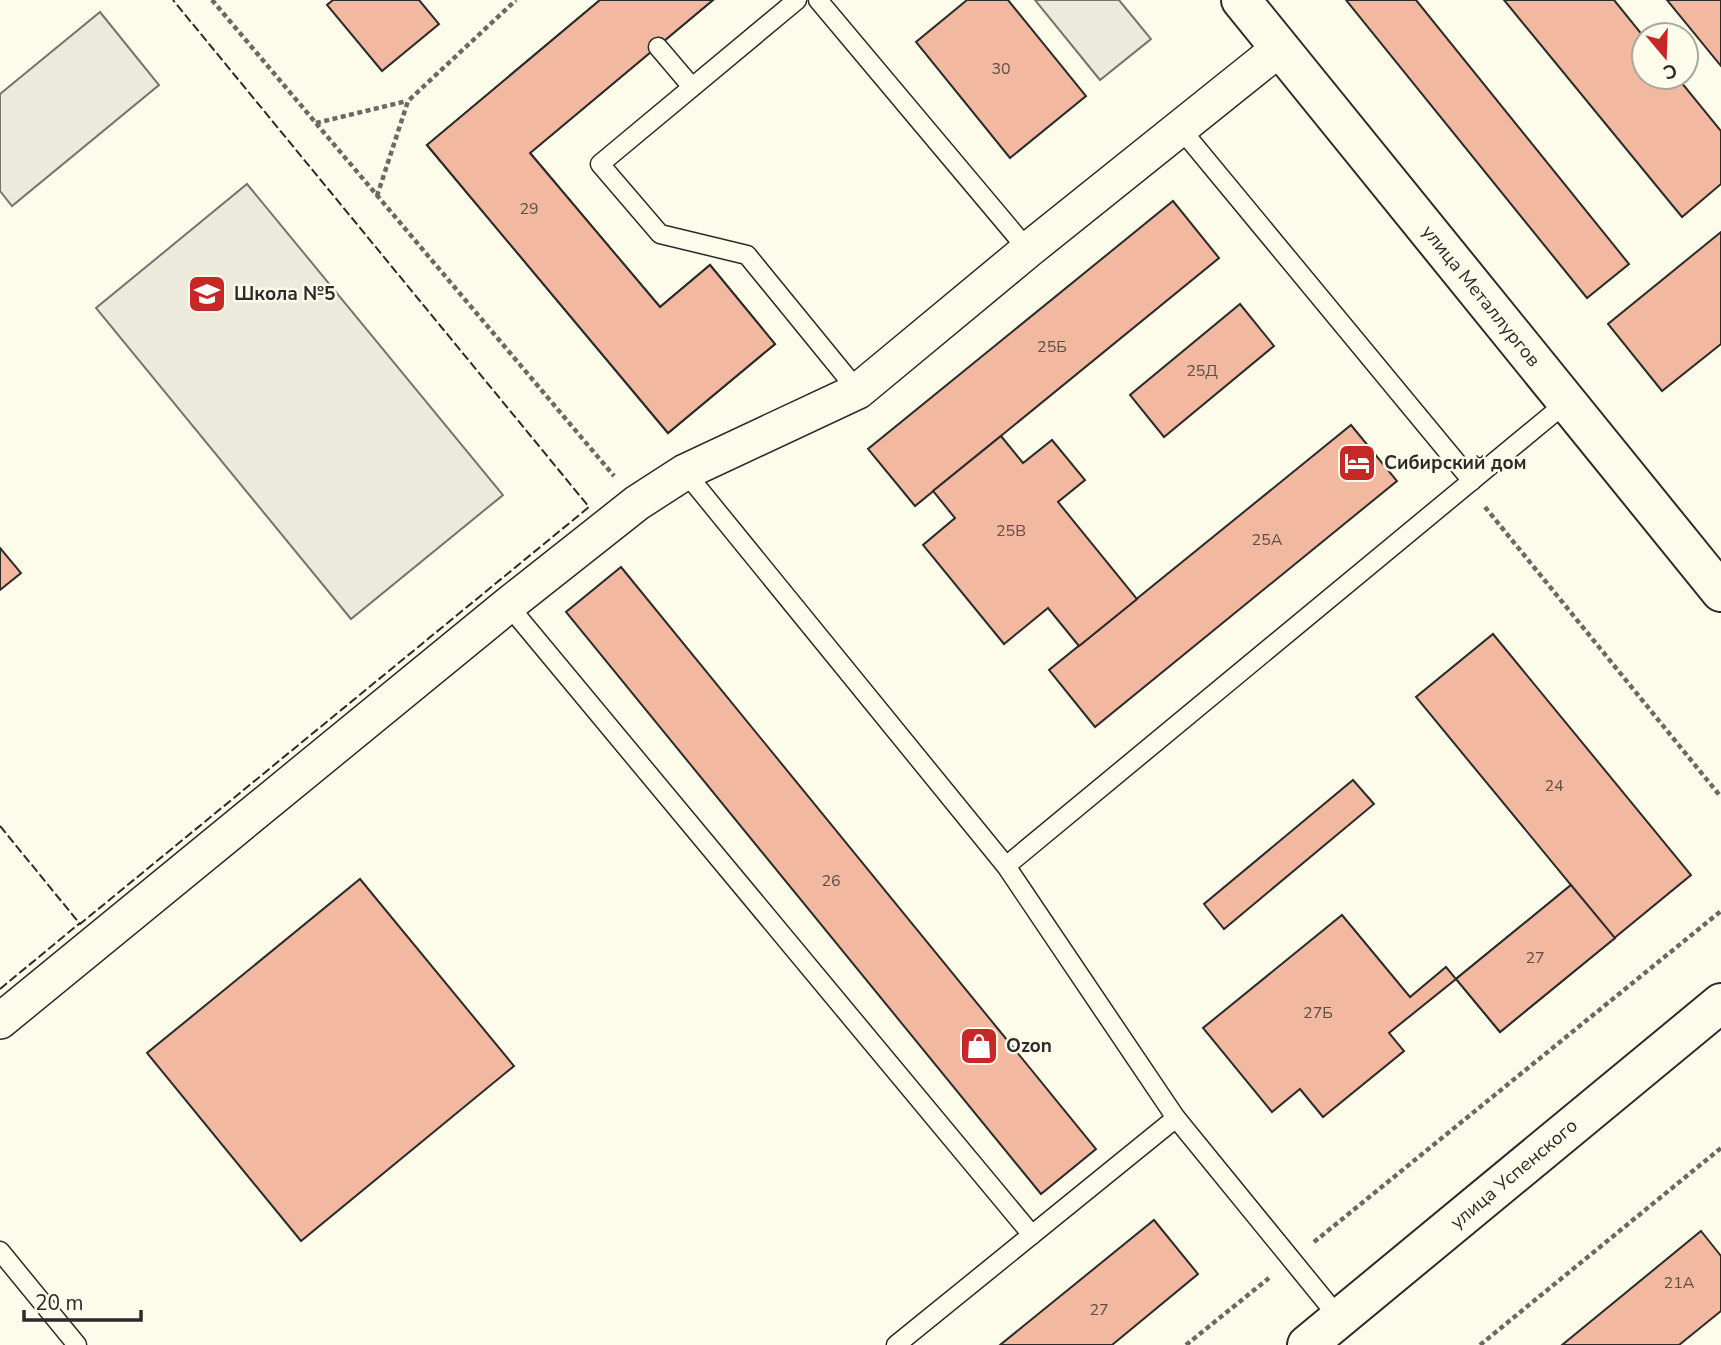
<svg xmlns="http://www.w3.org/2000/svg" width="1721" height="1345" font-family="'Nunito Sans',sans-serif">
<style>
.green{fill:#ecebdb;stroke:#74746e;stroke-width:2}
.parking{fill:#eceadb;stroke:#74746e;stroke-width:2}
.building{fill:#f2b8a0;stroke:#2b2b2b;stroke-width:2}
.lines{fill:none;stroke-linecap:round;stroke-linejoin:round}
.service-casing{stroke:#2b2b2b;stroke-width:21}
.minor-casing{stroke:#2b2b2b;stroke-width:38}
.tertiary-casing{stroke:#2b2b2b;stroke-width:42}
.path{stroke:#6a6964;stroke-width:4.5;stroke-dasharray:5 3.5;stroke-linecap:butt}
.service{stroke:#fdfbea;stroke-width:18}
.minor{stroke:#fdfbea;stroke-width:35}
.tertiary{stroke:#fdfbea;stroke-width:38}
.fence{stroke:#2b2b2b;stroke-width:2;stroke-dasharray:9 3.5;stroke-linecap:butt}
.labels{text-anchor:middle;dominant-baseline:central;stroke-width:5;stroke-linejoin:round;paint-order:stroke}
.number-label{font-size:16px;fill:#5d4e48}
.poi-label{font-size:19px;font-weight:bold;fill:#2b2b2b;stroke:#fdfbea;text-anchor:start}
.street-label{font-size:19px;fill:#2b2b2b;stroke:#fdfbea}
</style>
<rect width="100%" height="100%" fill="#fdfbea"/>
<g class="green">
<polygon points="100,12 159,85 12,206 0,191 0,94"/>
<polygon points="247,184 503,495 351,619 96,308"/>
</g>
<polygon class="parking" points="1035,0 1119,0 1151,39 1100,80"/>
<g class="building">
<polygon points="333,0 419,0 439,24 382,71 327,5"/>
<polygon points="600,0 713,0 530,153 660,307 710,265 775,344 668,433 427,145"/>
<polygon points="600,0 713,0 530,153 660,307 710,265 775,344 668,433 427,145"/>
<polygon points="967,0 1008,0 1086,96 1010,158 916,42"/>
<polygon points="1346,0 1416,0 1629,264 1587,298"/>
<polygon points="1504,0 1614,0 1644,37 1644,77 1677,77 1721,131 1721,184 1682,217"/>
<polygon points="1667,0 1721,0 1721,66"/>
<polygon points="1173,201 1219,258 915,506 868,449"/>
<polygon points="1721,232 1721,344 1662,391 1608,324"/>
<polygon points="1240,304 1274,346 1164,437 1130,395"/>
<polygon points="1351,425 1397,481 1095,727 1049,670"/>
<polygon points="1001,436 1023,463 1052,440 1085,480 1058,502 1137,599 1079,646 1048,608 1004,644 923,545 955,518 933,491"/>
<polygon points="0,548 21,573 0,590"/>
<polygon points="621,567 1096,1149 1041,1194 566,612"/>
<polygon points="1493,634 1691,875 1500,1032 1456,979 1571,885 1416,697"/>
<polygon points="1353,780 1374,804 1224,929 1204,904"/>
<polygon points="360,879 514,1066 301,1241 147,1053"/>
<polygon points="1571,885 1615,938 1500,1032 1456,979"/>
<polygon points="1342,915 1410,997 1446,967 1456,979 1389,1033 1404,1051 1323,1117 1300,1089 1272,1112 1203,1028"/>
<polygon points="1154,1220 1198,1274 1112,1345 1000,1345"/>
<polygon points="1701,1231 1721,1256 1721,1311 1679,1345 1562,1345"/>
</g>
<g class="lines">
<defs>
<g id="service">
<polyline points="797,0 600,164 660,234 747,255 858,391"/>
<polyline points="818,0 1028,250"/>
<polyline points="658,47 692,87"/>
<polyline points="1180,128 1472,481"/>
<polyline points="685,472 1006,866 1176,1118"/>
<polyline points="508,605 1032,1235"/>
<polyline points="1006,866 1567,402"/>
<polyline points="0,1251 77,1345"/>
<polyline points="896,1345 1176,1118 1340,1319"/>
</g>
<polyline id="minor" points="0,1021 508,605 637,503 685,472 858,391 1028,250 1280,48"/>
<g id="tertiary">
<polyline points="1241,0 1721,592"/>
<polyline points="1307,1345 1721,1003"/>
</g>
</defs>
<use href="#service" class="service-casing"/>
<use href="#minor" class="minor-casing"/>
<use href="#tertiary" class="tertiary-casing"/>
<g class="path">
<polyline points="212,0 614,476"/>
<polyline points="316,123 407,101"/>
<polyline points="377,196 408,101 516,0"/>
<polyline points="1485,507 1721,797"/>
<polyline points="1314,1242 1721,911"/>
<polyline points="1186,1345 1269,1278"/>
<polyline points="1480,1345 1721,1148"/>
</g>
<use href="#service" class="service"/>
<use href="#minor" class="minor"/>
<use href="#tertiary" class="tertiary"/>
<g class="fence">
<polyline points="0,826 80,924 589,507 173,0"/>
<polyline points="0,989 80,923"/>
</g>
</g>
<defs>
<symbol id="school-square" viewBox="-11 -11 22 22"><rect x="-9" y="-9" width="18" height="18" rx="4" fill="#c62828" stroke="#fdfbea"/><path d="M0-5L7-2L0 1L-7-2ZM-4 1L0 2.5L4 1V4Q0 6-4 4Z" fill="#fff"/></symbol>
<symbol id="hotel-square" viewBox="-11 -11 22 22"><rect x="-9" y="-9" width="18" height="18" rx="4" fill="#c62828" stroke="#fdfbea"/><path d="M-6-4.5h1.5V1H6V5H4.5V3h-9V5H-6ZM-4 0a1.8 1.8 0 1 1 3.6 0ZM.5 0V-2.5h3Q6-2.5 6 0Z" fill="#fff"/></symbol>
<symbol id="shop-square" viewBox="-11 -11 22 22"><rect x="-9" y="-9" width="18" height="18" rx="4" fill="#c62828" stroke="#fdfbea"/><path d="M-5-2.5h2.3a2.7 3.5 0 0 1 5.4 0H5L5.5 6h-11ZM-1.5-2.5h3a1.5 2.3 0 0 0-3 0Z" fill="#fff"/></symbol>
</defs>
<g fill-rule="evenodd">
<use href="#school-square" x="185" y="272" width="44" height="44"/>
<use href="#hotel-square" x="1335" y="441" width="44" height="44"/>
<use href="#shop-square" x="957" y="1024" width="44" height="44"/>
</g>
<g class="labels">
<g class="number-label">
<text x="1001" y="69">30</text>
<text x="529" y="209">29</text>
<text x="1052" y="347">25Б</text>
<text x="1202" y="371">25Д</text>
<text x="1011" y="531">25В</text>
<text x="1267" y="540">25А</text>
<text x="1554" y="786">24</text>
<text x="831" y="881">26</text>
<text x="1535" y="958">27</text>
<text x="1318" y="1013">27Б</text>
<text x="1679" y="1283">21А</text>
<text x="1099" y="1310">27</text>
</g>
<g class="poi-label">
<text x="234" y="294">Школа №5</text>
<text x="1384" y="463">Сибирский дом</text>
<text x="1006" y="1046">Ozon</text>
</g>
<g class="street-label">
<text transform="translate(1481 296) rotate(51)">улица Металлургов</text>
<text transform="translate(1514 1174) rotate(-40)">улица Успенского</text>
</g>
</g>
<g transform="translate(1665 56) rotate(161)"><circle r="33" fill="#fdfbea" stroke="#a9a89e" stroke-width="2"/>
<path d="M0-5L12 26L0 18L-12 26Z" fill="#c62828"/>
<text y="-10" font-size="19" font-weight="bold" text-anchor="middle" fill="#2b2b2b">С</text>
</g>
<path d="M24 1310v10h117v-10" fill="none" stroke="#2b2b2b" stroke-width="3.5"/>
<text x="35" y="1310" font-size="21" fill="#2b2b2b" stroke="#fdfbea" stroke-width="5" paint-order="stroke">20 m</text>
</svg>
